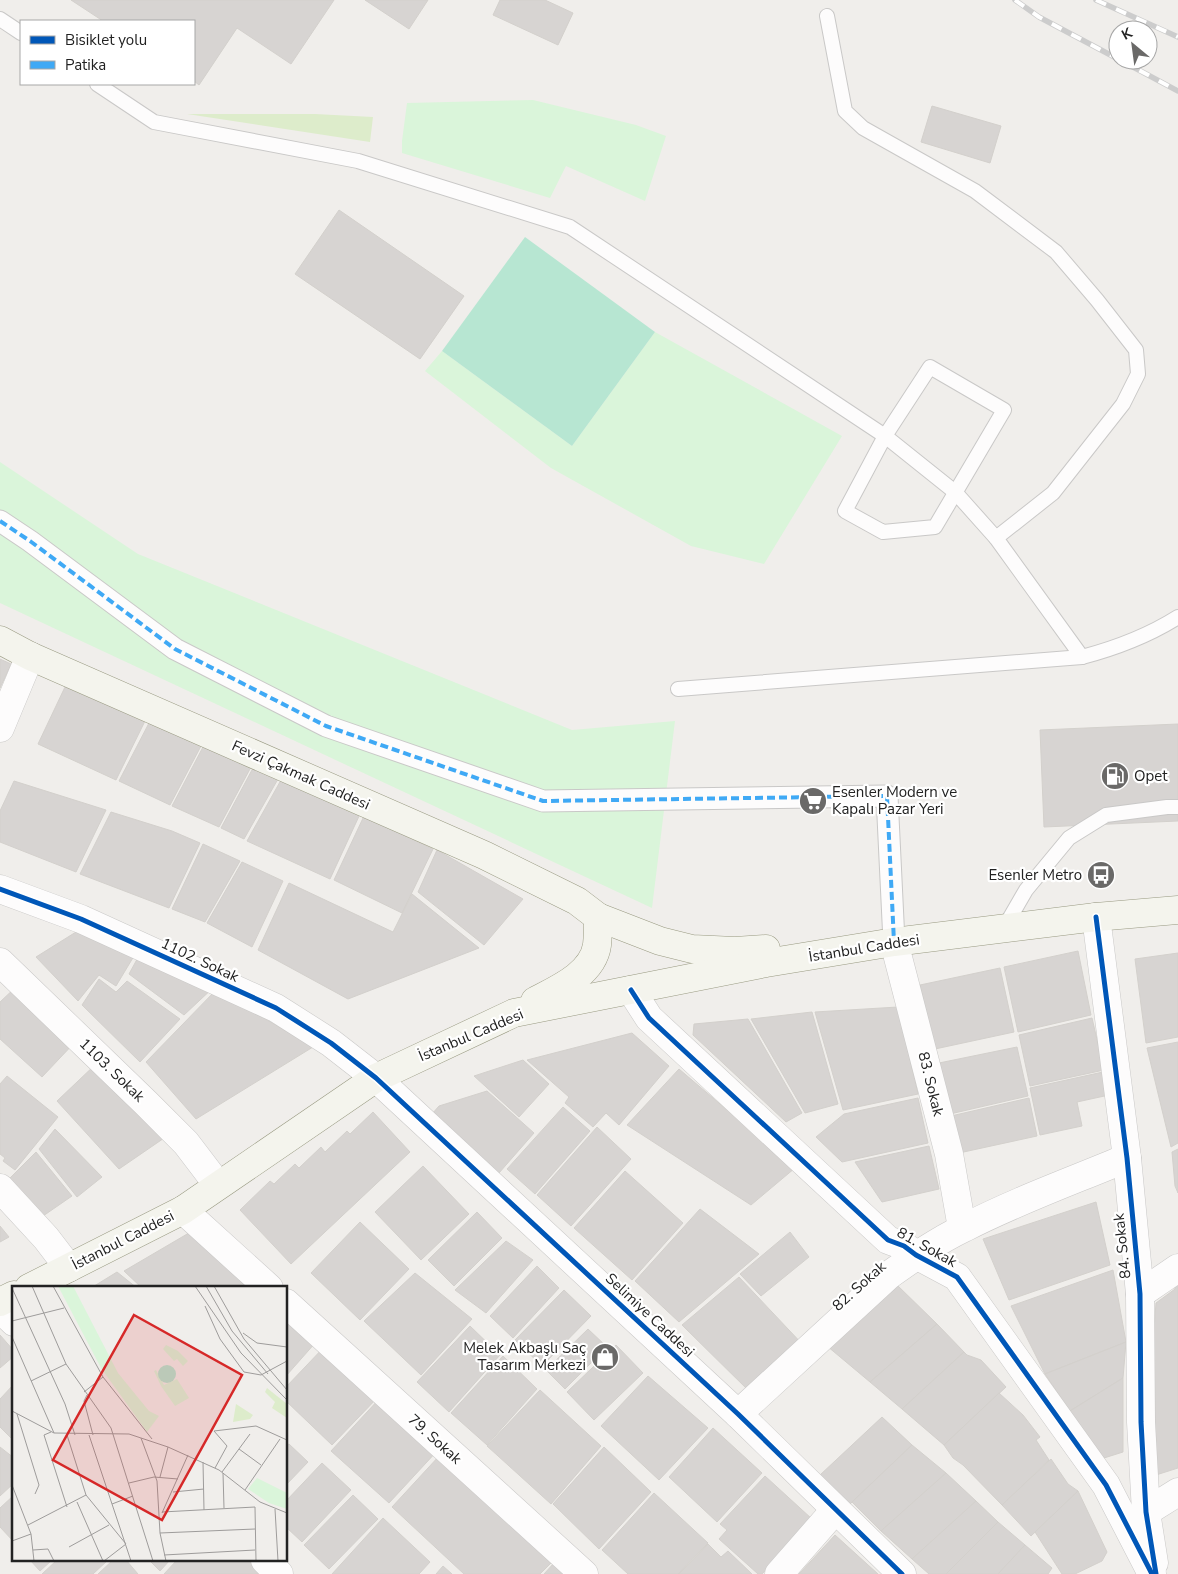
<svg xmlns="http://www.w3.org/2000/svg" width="1178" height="1574" font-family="'Nunito Sans',sans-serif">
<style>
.grass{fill:#ddeccb}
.park{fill:#daf5da}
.pitch{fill:#b7e6d2}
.building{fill:#d7d4d2;stroke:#d3d0cc}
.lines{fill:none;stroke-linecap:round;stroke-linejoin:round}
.service-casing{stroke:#c9c8c7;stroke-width:16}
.pedestrian-casing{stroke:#c9c8c7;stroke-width:23}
.minor-casing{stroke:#c9c8c7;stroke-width:29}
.secondary-casing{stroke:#999a82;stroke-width:29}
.service{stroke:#fdfcfc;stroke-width:14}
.pedestrian{stroke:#fdfcfc;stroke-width:21}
.minor{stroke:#fdfcfc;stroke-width:28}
.secondary{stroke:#f4f4ed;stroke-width:28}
.rail-casing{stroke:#ccc;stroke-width:5.5}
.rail{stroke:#fff;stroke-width:4;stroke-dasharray:11;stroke-linecap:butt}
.quiet{stroke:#3fa9f5;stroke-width:4;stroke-dasharray:8 4;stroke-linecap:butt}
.cycleway-casing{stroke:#fff;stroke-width:8}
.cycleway{stroke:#0057b8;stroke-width:5}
.labels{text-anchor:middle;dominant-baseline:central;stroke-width:4.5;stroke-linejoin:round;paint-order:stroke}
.street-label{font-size:15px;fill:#222;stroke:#fff}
.poi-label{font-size:15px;fill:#222;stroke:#fff;text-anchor:start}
.inset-road{fill:none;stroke:#9e9c9b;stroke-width:1}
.view{fill:#d62828;fill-opacity:0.15;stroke:#d62828;stroke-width:2.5}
.inset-edge{fill:none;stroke:#222;stroke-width:2.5}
</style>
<rect width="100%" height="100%" fill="#f0eeeb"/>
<polygon class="grass" points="187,114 315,114 373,117 370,142"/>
<g class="park">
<polygon points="533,100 636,125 666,136 645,201 566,166 550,198 402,153 402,141 407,103"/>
<polygon points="655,332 842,436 764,564 691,546 551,468 425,371 442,351 572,446"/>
<polygon points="0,462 138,554 572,730 675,721 652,908 0,603"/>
</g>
<polygon class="pitch" points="525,237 655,332 572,446 442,351"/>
<g class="building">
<polygon points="71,0 334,0 291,64 237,28 199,85 194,81 194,21 103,21"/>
<polygon points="365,0 428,0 409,29"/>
<polygon points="500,0 545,0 573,13 558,45 493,15"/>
<polygon points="932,106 1001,126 990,163 921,142"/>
<polygon points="339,210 464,296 420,359 295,274"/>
<polygon points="0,659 11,664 0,688"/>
<polygon points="65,687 145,721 116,780 38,744"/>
<polygon points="149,723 201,746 170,805 119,781"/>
<polygon points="1178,724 1178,821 1044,827 1040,730"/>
<polygon points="203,747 251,767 219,827 172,806"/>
<polygon points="253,768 278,779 244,839 221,828"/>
<polygon points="281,780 360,814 330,879 247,841"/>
<polygon points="14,781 106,810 76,872 0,842 0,811"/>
<polygon points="111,812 172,831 200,843 169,908 80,874"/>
<polygon points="364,816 433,849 402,913 334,880"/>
<polygon points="203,844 240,861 205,922 172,909"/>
<polygon points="437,850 523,899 484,945 418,892"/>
<polygon points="242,862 283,881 252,947 207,923"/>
<polygon points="289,883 393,932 412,894 479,948 348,999 258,950"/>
<polygon points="84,927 137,951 116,986 99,975 78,1001 36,957"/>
<polygon points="1078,951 1091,1015 1018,1032 1004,967"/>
<polygon points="141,952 215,986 184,1015 129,974"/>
<polygon points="1178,953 1178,1037 1146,1043 1135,959"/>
<polygon points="1000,968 1014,1032 935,1049 920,985"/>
<polygon points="99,979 116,992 127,981 180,1019 140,1062 82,1005"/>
<polygon points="17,986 76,1041 42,1077 0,1039 0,1002"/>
<polygon points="216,990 313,1047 196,1119 146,1062"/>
<polygon points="898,1007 918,1094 843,1110 815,1012"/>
<polygon points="812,1012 838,1104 805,1113 751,1019"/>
<polygon points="1092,1018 1104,1070 1030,1086 1019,1035"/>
<polygon points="748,1019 802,1113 786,1122 693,1035 694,1024"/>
<polygon points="632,1033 669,1066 619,1125 606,1113 593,1127 565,1103 569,1097 527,1060"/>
<polygon points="1178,1042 1178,1143 1171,1147 1147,1048"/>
<polygon points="1017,1047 1028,1096 950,1114 939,1063"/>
<polygon points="523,1060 549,1084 519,1117 474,1076"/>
<polygon points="97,1063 170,1134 119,1169 57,1101"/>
<polygon points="679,1069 795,1168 751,1205 627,1125"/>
<polygon points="1103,1072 1109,1095 1077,1102 1082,1126 1040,1135 1030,1088"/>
<polygon points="7,1076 58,1117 15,1170 3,1161 5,1158 0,1154 0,1084"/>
<polygon points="487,1091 534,1133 499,1173 432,1114 439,1106"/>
<polygon points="918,1098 928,1143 842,1162 816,1137 844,1114"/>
<polygon points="1029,1098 1037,1136 959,1153 951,1116"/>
<polygon points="563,1107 590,1131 535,1194 507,1169"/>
<polygon points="373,1112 410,1152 291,1264 240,1210 270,1181 274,1184 295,1164 299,1168 321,1147 325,1152 347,1131 350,1134"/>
<polygon points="597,1127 631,1159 571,1226 537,1195"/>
<polygon points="55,1129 102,1177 77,1197 39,1149"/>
<polygon points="929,1146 939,1189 882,1202 855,1162"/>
<polygon points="1178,1149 1178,1193 1175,1186 1172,1152"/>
<polygon points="36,1152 72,1196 43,1216 9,1179"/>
<polygon points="423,1166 469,1214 421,1260 375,1212"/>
<polygon points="625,1171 683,1223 632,1280 574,1228"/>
<polygon points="1096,1202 1110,1265 1009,1300 983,1239"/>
<polygon points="700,1209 759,1254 679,1322 635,1281"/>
<polygon points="477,1212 502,1238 454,1286 428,1260"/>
<polygon points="360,1222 409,1269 360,1320 311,1273"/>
<polygon points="0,1226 9,1237 0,1242"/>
<polygon points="194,1230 256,1288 142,1288 124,1271"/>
<polygon points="790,1232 809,1257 761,1296 740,1274"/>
<polygon points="506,1241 533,1260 486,1313 455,1290"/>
<polygon points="537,1266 559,1288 513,1338 490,1316"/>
<polygon points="1113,1270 1126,1342 1045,1374 1011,1306"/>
<polygon points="117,1272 137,1288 91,1288"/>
<polygon points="415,1273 472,1319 421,1375 364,1321"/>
<polygon points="739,1277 805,1347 750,1392 682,1325"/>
<polygon points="1178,1278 1178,1468 1156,1475 1146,1433 1156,1303 1175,1289 1174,1281"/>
<polygon points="897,1285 937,1324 870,1382 827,1346"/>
<polygon points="564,1290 591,1316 542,1366 515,1340"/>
<polygon points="286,1316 316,1342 286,1376"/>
<polygon points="937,1324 964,1352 902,1409 870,1382"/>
<polygon points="470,1326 500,1355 449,1412 417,1382"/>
<polygon points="588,1329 607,1347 565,1389 546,1370"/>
<polygon points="0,1335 14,1351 14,1356 0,1368"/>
<polygon points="1126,1342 1123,1378 1070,1411 1045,1374"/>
<polygon points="327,1344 380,1395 332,1445 286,1401 286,1387"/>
<polygon points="616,1345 643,1373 594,1420 567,1392"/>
<polygon points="964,1352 967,1355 981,1360 1006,1387 944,1445 902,1409"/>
<polygon points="503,1356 537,1389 487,1445 451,1413"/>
<polygon points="648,1376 708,1428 659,1480 601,1426"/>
<polygon points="1123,1378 1123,1452 1104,1458 1070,1411"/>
<polygon points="14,1384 14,1441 0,1427 0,1399"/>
<polygon points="540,1390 601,1446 551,1504 487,1446"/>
<polygon points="999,1393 1023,1415 1040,1437 1036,1440 1049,1460 1002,1505 963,1465 953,1458 944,1445"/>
<polygon points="380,1398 438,1450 389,1503 331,1451"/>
<polygon points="882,1417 912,1445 850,1504 820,1475"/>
<polygon points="713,1428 762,1473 717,1522 669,1477"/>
<polygon points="289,1444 308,1462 286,1485 286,1446"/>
<polygon points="912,1445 946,1473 881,1531 852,1502"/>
<polygon points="0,1447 14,1458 14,1483 0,1496"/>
<polygon points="604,1447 651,1492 599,1549 553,1504"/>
<polygon points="440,1455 553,1561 540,1574 464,1574 392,1507"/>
<polygon points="1051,1459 1068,1484 1078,1491 1031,1536 1002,1505"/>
<polygon points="322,1463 351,1490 302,1542 286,1527 286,1501"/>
<polygon points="946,1473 976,1501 912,1559 881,1531"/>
<polygon points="765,1476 812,1519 762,1574 758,1574 719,1539 727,1530 720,1524"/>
<polygon points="1078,1491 1107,1552 1102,1561 1075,1574 1062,1574 1035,1532"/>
<polygon points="654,1493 708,1543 678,1574 628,1574 602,1550"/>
<polygon points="14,1495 14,1542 0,1527 0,1508"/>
<polygon points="353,1495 378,1519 329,1569 304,1545"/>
<polygon points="976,1501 998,1522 946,1574 929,1574 912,1559"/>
<polygon points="383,1518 430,1562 419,1574 332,1574"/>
<polygon points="998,1522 1025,1545 998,1574 946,1574"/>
<polygon points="835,1535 878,1574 799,1574"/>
<polygon points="708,1544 721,1557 728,1551 752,1574 679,1574"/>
<polygon points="1025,1545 1052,1568 1048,1574 998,1574"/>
<polygon points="30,1560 52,1560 40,1571"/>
<polygon points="57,1560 108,1560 93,1574 42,1574"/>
<polygon points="113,1560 126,1560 138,1574 98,1574"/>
<polygon points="149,1560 170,1560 160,1571"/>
<polygon points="177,1560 255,1560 269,1574 164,1574"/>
<polygon points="554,1563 566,1574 544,1574"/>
<polygon points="443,1566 452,1574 436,1574"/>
</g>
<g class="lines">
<defs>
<g id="service">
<polyline points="827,16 845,111 863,128 975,191 1056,252 1097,300 1136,350 1138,374 1123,404 1053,493 996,538"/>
<polyline points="0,19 21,33"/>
<polyline points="97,84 154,122 358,161 570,227 885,436 955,492 996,538 1082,657"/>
<polygon points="930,367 1004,410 935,527 883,532 845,511 885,436"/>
<path d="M678,689L1082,657C1116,648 1148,636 1178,617"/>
<polyline points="1004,928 1026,890 1069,838 1106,815 1167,807 1178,807"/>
</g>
<polyline id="pedestrian" points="0,521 30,541 175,649 326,726 543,801 887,796 894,942"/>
<g id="minor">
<polyline points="0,728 30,656"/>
<polyline points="0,889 81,919 276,1008 331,1043 376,1078 738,1414 902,1574"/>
<polyline points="1096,917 1127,1158 1140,1294 1141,1422 1146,1512 1154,1563"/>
<polyline points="894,942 949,1154 962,1228"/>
<polyline points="0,962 146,1103 186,1143 218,1185"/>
<polyline points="631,990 649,1018 888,1240 904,1246 916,1255 957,1277 1106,1485 1152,1574"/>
<polyline points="0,1188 46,1238 69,1268"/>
<polyline points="183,1210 269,1288"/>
<polyline points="1140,1294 1178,1268"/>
<polyline points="286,1303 584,1574"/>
<polyline points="0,1309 14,1322"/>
<path d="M738,1414L889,1275C913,1258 937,1241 964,1228C1016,1201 1072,1181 1127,1158"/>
<polyline points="1146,1512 1178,1492"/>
<polyline points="265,1560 279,1574"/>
<polyline points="779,1574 835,1510"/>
</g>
<g id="secondary">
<polyline points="0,640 30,656 484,855 577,901 598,917 660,941 692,949 735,951 766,949"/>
<path d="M535,1001C558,989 593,974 597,945C598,936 598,926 598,917"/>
<polyline points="29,1288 183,1210 376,1078 514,1013 766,963 894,942 1096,917 1178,910"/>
<polyline points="0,1302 14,1295"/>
</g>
</defs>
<use href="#service" class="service-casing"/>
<use href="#pedestrian" class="pedestrian-casing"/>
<use href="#minor" class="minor-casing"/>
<use href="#secondary" class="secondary-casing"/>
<use href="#service" class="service"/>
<use href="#pedestrian" class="pedestrian"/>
<use href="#minor" class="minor"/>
<use href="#secondary" class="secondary"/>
<defs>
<g id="rail">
<polyline points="1015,0 1039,17 1118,59"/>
<polyline points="1096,0 1178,37"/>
<polyline points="1120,60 1178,91"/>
</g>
</defs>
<use href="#rail" class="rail-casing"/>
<use href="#rail" class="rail"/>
<polyline class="quiet" points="0,521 30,541 175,649 326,726 543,801 887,796 894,942"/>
<defs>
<g id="cycleway">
<polyline points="0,889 81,919 276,1008 331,1043 376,1078 738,1414 902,1574"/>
<polyline points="1096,917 1127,1158 1140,1294 1141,1422 1146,1512 1156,1574"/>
<polyline points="631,990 649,1018 888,1240 904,1246 916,1255 957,1277 1106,1485 1152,1574"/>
</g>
</defs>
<use href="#cycleway" class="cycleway-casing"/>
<use href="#cycleway" class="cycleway"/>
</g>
<defs>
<symbol id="fuel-disc" viewBox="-11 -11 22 22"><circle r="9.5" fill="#6a6968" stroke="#fff"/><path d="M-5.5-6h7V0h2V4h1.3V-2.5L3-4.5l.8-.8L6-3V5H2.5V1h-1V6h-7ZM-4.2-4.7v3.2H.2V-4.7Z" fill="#fff"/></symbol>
<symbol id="supermarket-disc" viewBox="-11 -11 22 22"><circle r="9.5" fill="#6a6968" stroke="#fff"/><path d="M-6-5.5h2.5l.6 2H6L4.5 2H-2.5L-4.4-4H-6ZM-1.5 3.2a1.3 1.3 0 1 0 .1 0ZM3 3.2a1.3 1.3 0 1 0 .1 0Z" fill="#fff"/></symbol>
<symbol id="bus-disc" viewBox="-11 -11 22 22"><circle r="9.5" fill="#6a6968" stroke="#fff"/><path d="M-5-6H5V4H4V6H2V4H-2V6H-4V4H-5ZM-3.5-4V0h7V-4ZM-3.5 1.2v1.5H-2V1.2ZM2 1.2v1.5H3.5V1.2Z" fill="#fff"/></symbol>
<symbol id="shop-disc" viewBox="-11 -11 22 22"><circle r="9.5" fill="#6a6968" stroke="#fff"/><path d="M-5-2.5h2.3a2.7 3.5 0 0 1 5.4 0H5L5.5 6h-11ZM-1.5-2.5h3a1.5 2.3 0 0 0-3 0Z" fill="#fff"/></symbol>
</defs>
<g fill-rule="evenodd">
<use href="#fuel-disc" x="1099" y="760" width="32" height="32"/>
<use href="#supermarket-disc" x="797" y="785" width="32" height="32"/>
<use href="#bus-disc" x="1085" y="859" width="32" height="32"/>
<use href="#shop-disc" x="589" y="1341" width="32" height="32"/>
</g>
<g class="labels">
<g class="street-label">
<text transform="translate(301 775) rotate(24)">Fevzi Çakmak Caddesi</text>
<text transform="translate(864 948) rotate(-9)">İstanbul Caddesi</text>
<text transform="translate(200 960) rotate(25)">1102. Sokak</text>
<text transform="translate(471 1035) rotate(-23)">İstanbul Caddesi</text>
<text transform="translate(112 1070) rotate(44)">1103. Sokak</text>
<text transform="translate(931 1084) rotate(76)">83. Sokak</text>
<text transform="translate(123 1240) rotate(-27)">İstanbul Caddesi</text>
<text transform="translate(1122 1246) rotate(-96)">84. Sokak</text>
<text transform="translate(927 1247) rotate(29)">81. Sokak</text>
<text transform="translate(859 1286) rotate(-42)">82. Sokak</text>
<text transform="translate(650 1315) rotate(43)">Selimiye Caddesi</text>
<text transform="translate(435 1439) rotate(42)">79. Sokak</text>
</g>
<g class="poi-label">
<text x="1134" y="776">Opet</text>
<text x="832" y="792">Esenler Modern ve<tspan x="832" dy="17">Kapalı Pazar Yeri</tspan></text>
<text x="1082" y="875" text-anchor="end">Esenler Metro</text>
<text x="586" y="1348" text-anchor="end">Melek Akbaşlı Saç<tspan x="586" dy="17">Tasarım Merkezi</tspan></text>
</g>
</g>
<g transform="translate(12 1286)">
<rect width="275" height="275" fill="#f0eeeb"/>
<path d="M255,102L275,118V132L260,122L263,116L253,106ZM224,118L241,129L238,133L221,136Z" fill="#ddeccb"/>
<path d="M46,0H61L106,87L137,125L147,130L135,146L89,82ZM154,59L166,65L176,75L171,80L165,73L162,75L151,63ZM144,84L152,99L165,93L177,112L163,120L149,100L142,85ZM245,192L275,207V223L257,217L236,203Z" fill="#daf5da"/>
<path d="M146 88a9 9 0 1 1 18 0a9 9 0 1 1-18 0Z" fill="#b7e6d2"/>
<path class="inset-road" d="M20,0L54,78L99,142L141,275M41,0L91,91L140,153M183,0L229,67L275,114M194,0L220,45L256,88M202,0L232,53L275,104M0,2L53,118L63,149M193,20L208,53L232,86L249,89L275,75M0,35L52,22M231,47L245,57L275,61M0,51L42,147M19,95L54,78M72,106L91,91M75,109L72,115L81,149M0,125L42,147L117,148L156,161L207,184L248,216L275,227M5,128L27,199L23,208M39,146L32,149L55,221M55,149L74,209L114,258L92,275M77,149L119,275M129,152L145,195L148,247L154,275M227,163L249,179M191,176L192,224M203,182L215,160L202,145L244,140L275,154M210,186L238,148M211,187L212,222M148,191L156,161M117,197L142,191L166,193M0,199L19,248L22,275M233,204L268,153M161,206L192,203M65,216L91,275M100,218L121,210M243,221L244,275M263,223L266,275M150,226L243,221M150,227L176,169M16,239L74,209M148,247L243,243M0,255L19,248M57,261L97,239M21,264L36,263L42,275M152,269L243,264"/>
<path class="view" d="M122,29L230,89L150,234L41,174Z"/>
<rect width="275" height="275" class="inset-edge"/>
</g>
<rect x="20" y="20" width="175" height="65" fill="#ffffff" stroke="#a7a7a7"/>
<rect x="30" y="36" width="25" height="8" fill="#0057b8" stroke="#a7a7a7"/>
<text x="65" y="45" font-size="15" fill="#222222">Bisiklet yolu</text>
<rect x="30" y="61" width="25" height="8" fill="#3fa9f5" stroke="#a7a7a7"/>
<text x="65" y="70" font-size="15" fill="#222222">Patika</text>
<g transform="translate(1133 45) rotate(331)"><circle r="24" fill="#ffffff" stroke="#a7a7a7"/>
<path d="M0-4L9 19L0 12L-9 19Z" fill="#6a6968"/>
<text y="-8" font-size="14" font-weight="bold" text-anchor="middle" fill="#222222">K</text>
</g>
</svg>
